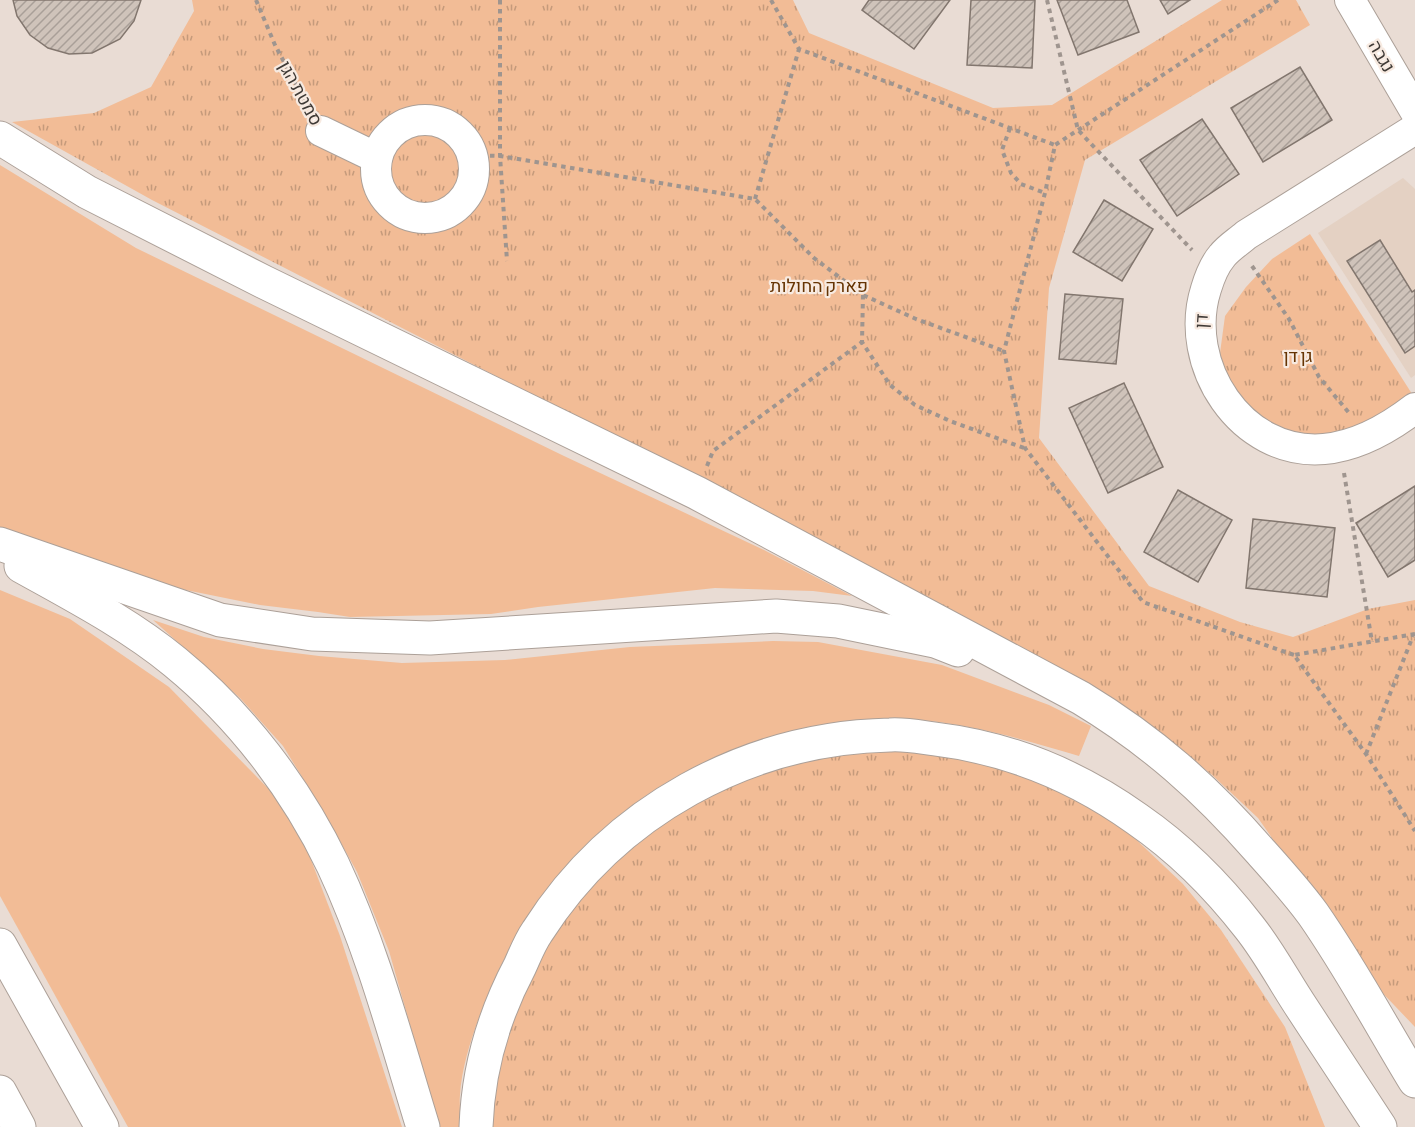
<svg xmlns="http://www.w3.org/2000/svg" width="1415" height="1127" font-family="'Asap Condensed',Heebo,sans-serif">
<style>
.built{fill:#e4d1c3}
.grass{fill:#f2bc96}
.park{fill:url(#park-tufts)}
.building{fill:url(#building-hatch);stroke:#82766e;stroke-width:1.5}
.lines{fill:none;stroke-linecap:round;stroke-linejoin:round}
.minor-casing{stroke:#aca098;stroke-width:32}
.highway-casing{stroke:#aca098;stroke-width:35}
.path{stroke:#9f958f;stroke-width:4;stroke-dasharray:4.5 4.5;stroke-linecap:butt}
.minor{stroke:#fff;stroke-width:30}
.highway{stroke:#fff;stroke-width:33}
.labels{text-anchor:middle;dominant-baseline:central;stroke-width:4.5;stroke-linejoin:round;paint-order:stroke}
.street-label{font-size:18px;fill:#3f3a36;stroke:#f7eae1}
.park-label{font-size:18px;fill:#663403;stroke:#f7eae1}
</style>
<defs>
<pattern id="park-tufts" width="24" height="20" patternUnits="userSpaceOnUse" patternTransform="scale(1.5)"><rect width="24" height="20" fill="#f2bc96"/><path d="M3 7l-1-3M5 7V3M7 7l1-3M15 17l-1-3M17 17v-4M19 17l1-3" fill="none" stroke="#c59a7b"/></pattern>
<pattern id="building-hatch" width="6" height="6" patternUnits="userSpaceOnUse" patternTransform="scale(1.5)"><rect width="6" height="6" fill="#cfc3ba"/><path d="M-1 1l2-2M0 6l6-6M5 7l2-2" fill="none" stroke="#a99f98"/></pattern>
</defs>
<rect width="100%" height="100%" fill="#e9dcd4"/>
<polygon class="built" points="1403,178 1415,189 1415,375 1411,378 1318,233"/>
<g class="grass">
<polygon points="0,165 136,248 564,456 764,550 852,596 813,591 715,588 538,607 491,614 350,617 318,612 260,605 161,585 0,528"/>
<polygon points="0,590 70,619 169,687 294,815 340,936 402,1127 128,1127 0,896"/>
<path d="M153,620L204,637L263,649L319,656L402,663L505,660L630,647L773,641L818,642L942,665L1049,705L1091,726L1079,756C1025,740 976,725 920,720C910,719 899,717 889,718C711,727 565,818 493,983C479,1016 462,1059 460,1095C459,1106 461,1117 462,1127H439L389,951L357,872L325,814L283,746L240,698Z"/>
</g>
<g class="park">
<polygon points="192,0 793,0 809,33 993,108 1052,105 1222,0 1296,0 1310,25 1085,160 1049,288 1039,438 1149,586 1240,622 1293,637 1368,609 1415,600 1415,1027 1373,983 1258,818 1211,774 1149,727 900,583 152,200 12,122 94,113 151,87 194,11"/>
<polygon points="1310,234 1414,397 1361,430 1319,443 1277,432 1229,389 1220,353 1225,316 1246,287 1272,259"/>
<polygon points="903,736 1070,793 1126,830 1183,884 1221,930 1285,1027 1325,1127 477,1127 549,916 728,770"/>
</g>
<g class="building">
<polygon points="13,0 141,0 134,21 120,39 92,53 69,54 48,48 30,35 17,16"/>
<polygon points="869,0 950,0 914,49 862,10"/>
<polygon points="971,0 1035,0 1032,68 967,65"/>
<polygon points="1057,0 1127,0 1139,32 1078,55"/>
<polygon points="1160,0 1190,0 1168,14"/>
<polygon points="1300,67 1332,120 1263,162 1231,108"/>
<polygon points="1202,119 1239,174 1177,216 1140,160"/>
<polygon points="1104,200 1153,229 1122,281 1073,252"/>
<polygon points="1380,240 1412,292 1415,290 1415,346 1405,353 1347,261"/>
<polygon points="1065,294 1123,299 1116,364 1059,359"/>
<polygon points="1124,383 1163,467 1108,493 1069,408"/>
<polygon points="1415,486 1415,560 1388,577 1356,523"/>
<polygon points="1178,490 1232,520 1198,582 1144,552"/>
<polygon points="1253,519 1335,528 1327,597 1246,588"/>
</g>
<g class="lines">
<defs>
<g id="minor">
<polyline points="1350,0 1415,111"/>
<circle cx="425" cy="169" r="49"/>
<path d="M1415,129L1246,235C1238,242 1228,248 1222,256C1215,264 1209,279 1206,289C1182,364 1241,456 1324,449C1358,446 1389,428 1415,408"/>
<polyline points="321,131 377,158"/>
</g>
<g id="highway">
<path d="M0,138L87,192L264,282L697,493L1081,698C1152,741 1205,788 1260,851C1278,871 1297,892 1313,914C1350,967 1381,1025 1415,1081"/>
<polyline points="0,544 220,620 312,634 430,638 776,616 838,621 935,641 958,650"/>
<path d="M21,566C73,595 129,624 175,662C241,716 296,788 333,865C372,948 396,1039 423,1127"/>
<polyline points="0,945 102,1127"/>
<polyline points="0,1092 19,1127"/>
<path d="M476,1127C478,1070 493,1017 520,966C525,955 530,942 537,932C614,811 747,738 890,735C905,734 920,737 935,739C1009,748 1077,776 1137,819C1179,848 1218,887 1249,927C1269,952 1284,981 1302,1008C1328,1048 1354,1087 1380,1127"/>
</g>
</defs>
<use href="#minor" class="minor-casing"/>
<use href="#highway" class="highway-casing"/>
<g class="path">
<polyline points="256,0 275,45 308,107"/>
<polyline points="500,0 500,156 507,261"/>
<polyline points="771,0 799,49 1055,145"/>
<polyline points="1047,0 1078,130 1192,250"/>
<polyline points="1278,0 1055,145 1045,193 1004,351 1025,448 1143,602 1294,655"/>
<polyline points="1010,128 1002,150 1011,173 1021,184 1045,193"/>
<polyline points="472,155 500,156 755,199 814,258 863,295 916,319 1004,351"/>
<polyline points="755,199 799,49"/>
<polyline points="1252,266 1289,319 1319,377 1350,414"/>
<polyline points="863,295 862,342 890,385 915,405 950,421 1024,448"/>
<polyline points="707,466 713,451 862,342"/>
<polyline points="1344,473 1372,642"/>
<polyline points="1415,634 1294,655 1366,754 1415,831"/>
<polyline points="1366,754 1413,636"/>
</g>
<use href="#minor" class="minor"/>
<use href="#highway" class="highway"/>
</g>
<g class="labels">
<g class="street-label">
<text transform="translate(1382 56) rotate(60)">נגבה</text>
<text transform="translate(301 93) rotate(61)">סמטת הגן</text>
<text transform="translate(1201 321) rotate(-86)">דן</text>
</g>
<g class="park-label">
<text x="819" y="285">פארק החולות</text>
<text x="1298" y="355">גן דן</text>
</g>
</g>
</svg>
